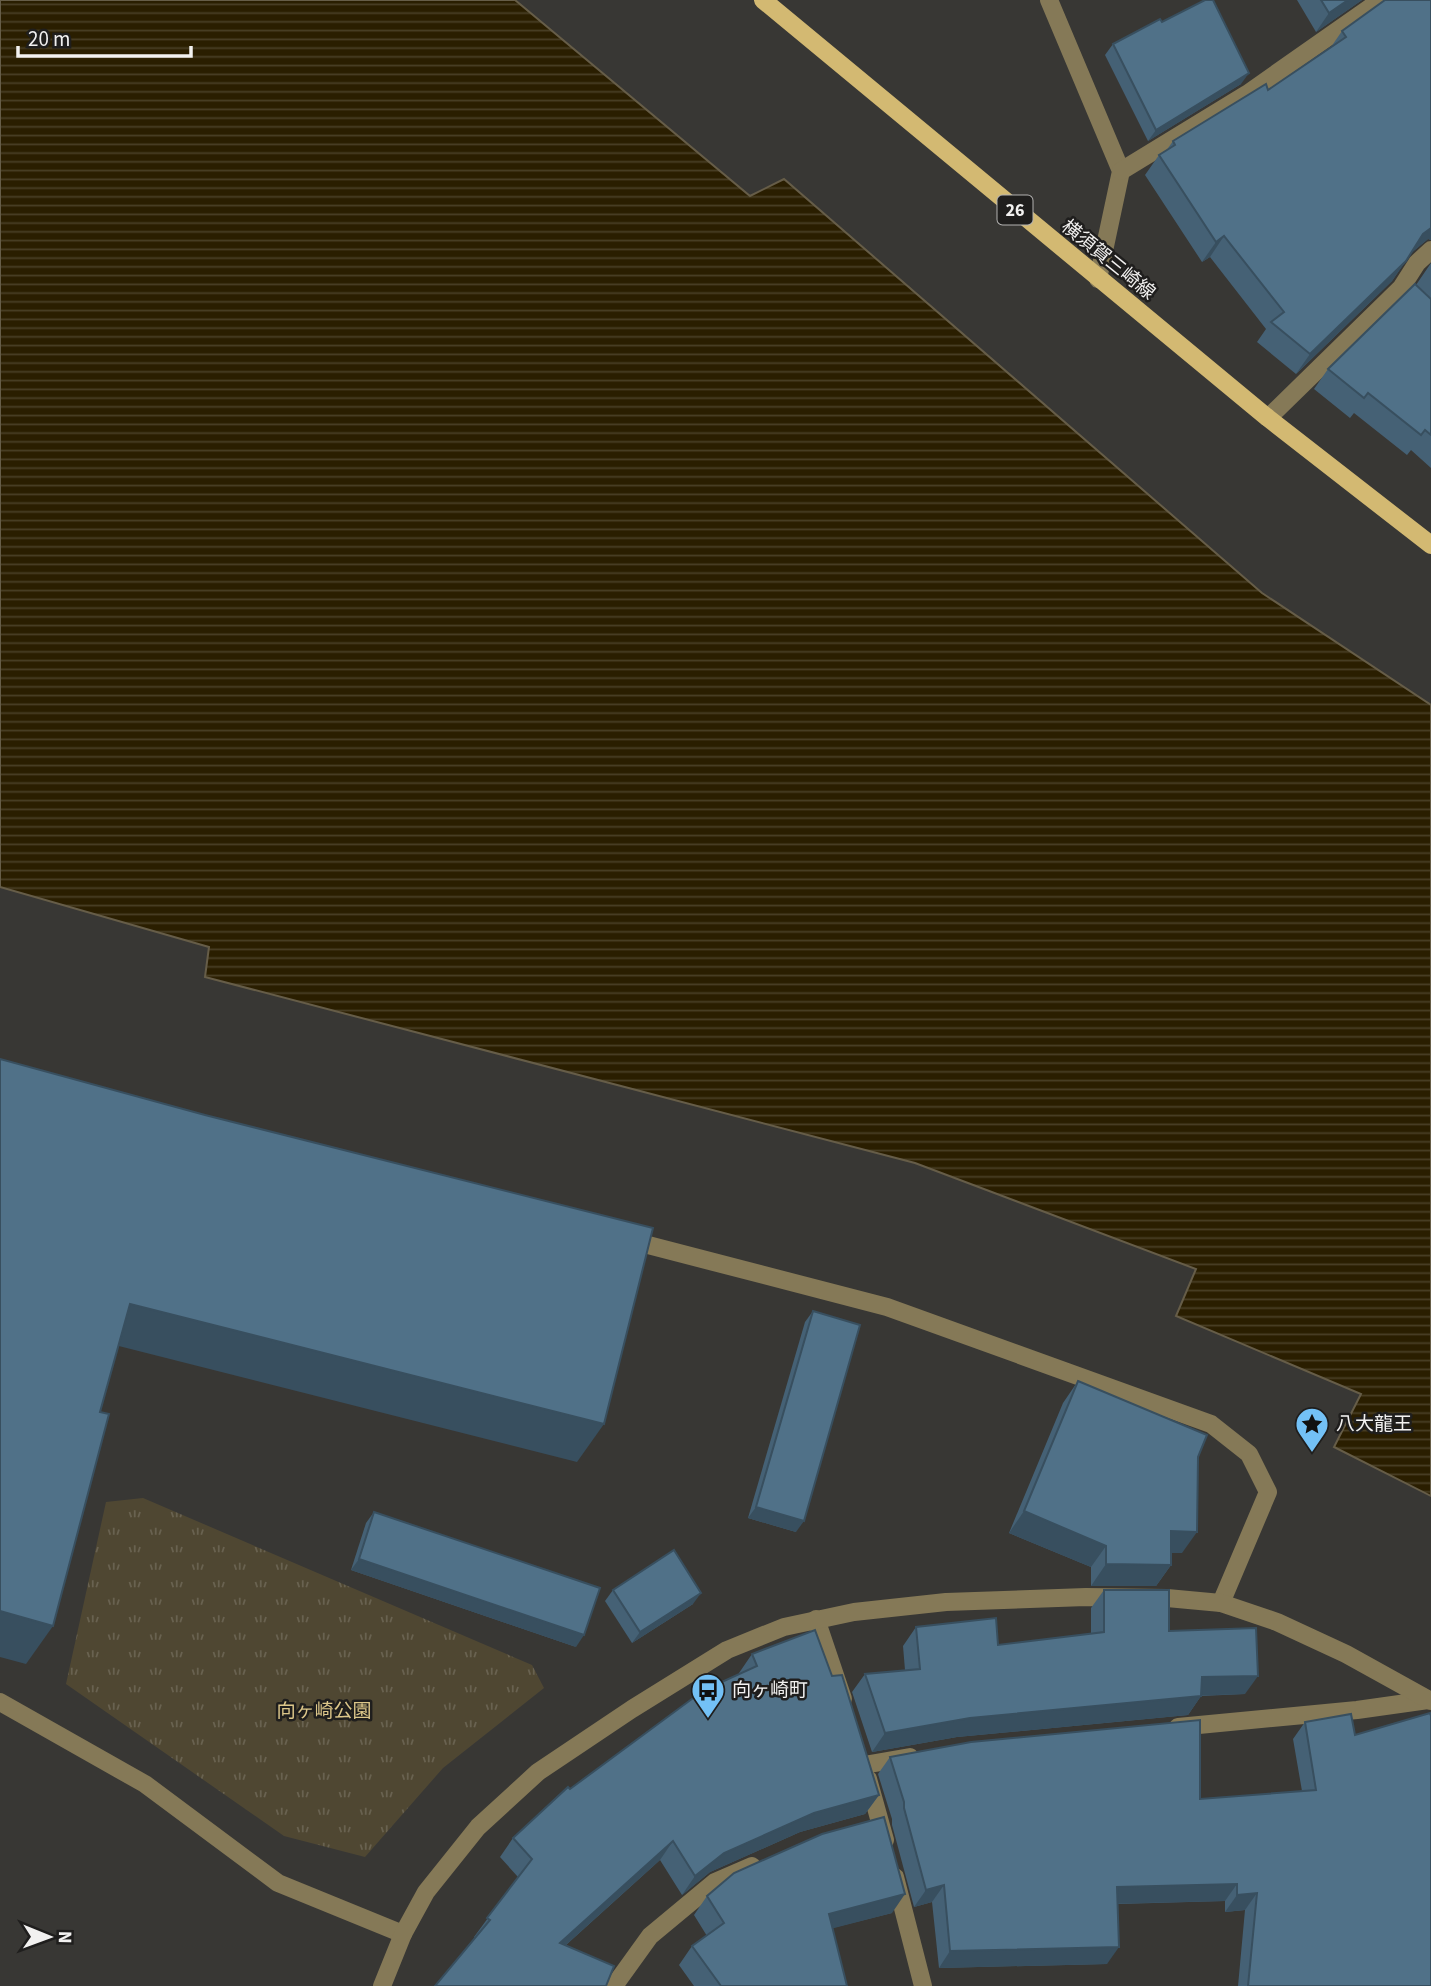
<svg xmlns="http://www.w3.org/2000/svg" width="1431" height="1986" font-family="'Source Sans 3','Noto Sans JP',sans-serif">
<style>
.park{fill:url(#park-tufts)}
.water{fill:url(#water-rules);stroke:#665d48;stroke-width:2}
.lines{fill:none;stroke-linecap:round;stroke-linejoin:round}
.minor{stroke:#857957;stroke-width:18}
.major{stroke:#d3b972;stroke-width:18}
.wall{fill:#456175}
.shaded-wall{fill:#384f5f}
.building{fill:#507188;stroke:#384f5f;stroke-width:2}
.labels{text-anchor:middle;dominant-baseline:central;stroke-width:5;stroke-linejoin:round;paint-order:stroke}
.shield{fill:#1f1e1d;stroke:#b3b2b1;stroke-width:2}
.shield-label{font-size:18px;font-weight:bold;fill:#f2f1f0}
.street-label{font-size:19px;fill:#f2f1f0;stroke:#1f1e1d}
.poi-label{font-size:19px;fill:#f2f1f0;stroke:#1f1e1d;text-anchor:start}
.park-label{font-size:19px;fill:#ddc78a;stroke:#1f1e1d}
</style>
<defs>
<pattern id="park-tufts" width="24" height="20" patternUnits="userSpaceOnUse" patternTransform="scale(1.75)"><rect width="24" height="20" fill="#4f4732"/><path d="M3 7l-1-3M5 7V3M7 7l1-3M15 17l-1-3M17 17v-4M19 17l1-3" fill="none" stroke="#696250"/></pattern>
<pattern id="water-rules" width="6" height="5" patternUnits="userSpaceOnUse" patternTransform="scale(1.75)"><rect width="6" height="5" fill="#2a1e00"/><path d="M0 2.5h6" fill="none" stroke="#493f26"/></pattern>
</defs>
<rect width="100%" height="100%" fill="#383734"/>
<polygon class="park" points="143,1498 532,1665 544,1688 443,1768 365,1857 284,1836 66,1684 106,1502"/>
<polygon class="water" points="0,0 515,0 750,196 784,179 1262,593 1431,705 1431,1496 1334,1447 1361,1394 1176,1316 1196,1269 915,1163 205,977 209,947 0,887"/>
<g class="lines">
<g class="minor">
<polyline points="1049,0 1121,171 1098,279"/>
<polyline points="1121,171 1247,94 1381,0"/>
<polyline points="1268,418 1401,288 1417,263 1431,250"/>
<polyline points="625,1239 887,1307 1211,1424 1249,1454 1268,1492 1221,1603"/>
<polyline points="816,1619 843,1699"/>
<polyline points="0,1702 145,1784 278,1883 403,1934"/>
<polyline points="1178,1727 1357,1710 1428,1700"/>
<polyline points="864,1765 910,1757"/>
<polyline points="868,1779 885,1840"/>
<polyline points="895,1877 923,1986"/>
<polyline points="382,1986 403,1934 426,1892 478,1827 538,1772 632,1709 727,1650 784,1627 854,1612 946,1602 1086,1597 1167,1598 1221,1603 1277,1622 1346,1654 1431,1701"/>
<polyline points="614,1986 650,1936 715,1882 752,1866"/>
</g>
<polyline class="major" points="763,0 1268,418 1431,545"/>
</g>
<g class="wall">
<polygon points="1297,0 1362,0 1316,32"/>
<polygon points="1431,0 1431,240 1428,239 1411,253 1392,281 1296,374 1257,342 1266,329 1210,257 1202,262 1145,175 1159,155 1166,151 1173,141 1268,90 1331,47 1342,31"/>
<polygon points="1162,22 1241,84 1148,141 1105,55 1113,44"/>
<polygon points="1431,263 1431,468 1411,450 1407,455 1354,413 1350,418 1314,389 1328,369 1416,285"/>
<polygon points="813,1311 796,1532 748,1518 805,1322"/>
<polygon points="1078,1381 1198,1457 1182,1553 1171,1553 1171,1565 1156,1586 1091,1586 1091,1567 1009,1533 1063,1403"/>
<polygon points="374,1512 576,1647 351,1570 366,1523"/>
<polygon points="613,1590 693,1604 632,1643 605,1601"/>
<polygon points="1104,1590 1169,1631 1245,1694 1201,1696 1188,1715 957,1737 872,1752 852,1692 865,1674 905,1670 903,1646 916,1627 998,1645 1091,1634 1091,1608"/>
<polygon points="752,1654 879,1795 865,1814 800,1832 710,1872 682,1895 660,1860 566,1945 475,1938 474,1937 518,1877 500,1857 513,1838 570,1789 739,1674 739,1673"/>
<polygon points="1305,1722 1355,1735 1431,1986 1238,1986 1245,1910 1225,1912 1225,1901 1118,1904 1107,1964 939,1968 932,1902 914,1907 892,1825 892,1819 878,1774 890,1757 1200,1799 1302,1791 1293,1739"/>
<polygon points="707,1896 892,1913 832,1928 847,1986 694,1986 679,1965 692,1946 707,1936 694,1915"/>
</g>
<g class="shaded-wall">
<polygon points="1348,0 1362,0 1316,32 1329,13"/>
<polygon points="1249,73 1241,84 1148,141 1156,130"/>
<polygon points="1431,228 1431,240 1428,239 1409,255 1423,234"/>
<polygon points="1224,236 1210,257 1202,262 1216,242"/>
<polygon points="1406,261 1392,281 1296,374 1310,354"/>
<polygon points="130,1304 604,1424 577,1462 103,1342"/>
<polygon points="756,1507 804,1521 796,1532 748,1518"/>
<polygon points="1024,1511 1106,1546 1091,1567 1009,1533"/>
<polygon points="1171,1531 1197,1532 1182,1553 1156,1553"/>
<polygon points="359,1559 584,1635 576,1647 351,1570"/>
<polygon points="1106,1564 1171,1565 1156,1586 1091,1586"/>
<polygon points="701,1593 693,1604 632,1643 640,1632"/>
<polygon points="0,1611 53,1626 26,1664 0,1657"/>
<polygon points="1258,1676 1245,1694 1188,1696 1202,1677"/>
<polygon points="1201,1696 1188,1715 957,1737 872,1752 885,1733 970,1718"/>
<polygon points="879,1795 865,1814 800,1832 710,1872 682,1895 695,1876 724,1853 814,1813"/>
<polygon points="673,1841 660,1860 547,1962 560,1943"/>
<polygon points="1237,1884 1225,1901 1105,1904 1117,1887"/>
<polygon points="944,1885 932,1902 914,1907 926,1890"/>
<polygon points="1257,1893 1245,1910 1225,1912 1237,1895"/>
<polygon points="905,1894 892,1913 815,1933 829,1914"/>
<polygon points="1119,1947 1107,1964 939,1968 950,1951"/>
</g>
<g class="building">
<polygon points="1205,0 1213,0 1249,73 1156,130 1113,44 1160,19 1162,22"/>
<polygon points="1321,0 1348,0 1329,13"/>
<polygon points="1385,0 1431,0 1431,228 1423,234 1406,261 1310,354 1271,322 1284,312 1224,236 1216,242 1159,155 1175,145 1173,141 1266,84 1268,90 1346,37 1342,31"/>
<polygon points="1415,284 1431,299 1431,435 1425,430 1421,435 1368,393 1364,398 1328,369"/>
<polygon points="0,1059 205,1115 653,1228 604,1424 130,1304 100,1412 109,1414 53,1626 0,1611"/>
<polygon points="813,1311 860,1325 804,1521 756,1507"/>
<polygon points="1078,1381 1207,1435 1198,1457 1197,1532 1171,1531 1171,1565 1106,1564 1106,1546 1024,1511"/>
<polygon points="374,1512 600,1588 584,1635 359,1559"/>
<polygon points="674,1550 701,1593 640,1632 613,1590"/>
<polygon points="1104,1590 1169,1590 1169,1631 1256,1628 1258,1676 1202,1677 1201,1696 970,1718 885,1733 865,1674 920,1669 916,1627 996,1618 998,1645 1104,1632"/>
<polygon points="815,1630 832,1676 842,1675 879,1795 814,1813 724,1853 695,1876 673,1841 560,1943 614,1966 606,1986 435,1986 490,1920 487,1918 532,1859 513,1838 568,1787 570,1789 704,1690 757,1666 752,1654"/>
<polygon points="1430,1713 1431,1716 1431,1986 1248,1986 1257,1893 1237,1895 1237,1884 1117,1887 1119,1947 950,1951 944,1885 926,1890 904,1808 904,1802 890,1757 971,1742 1200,1720 1200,1799 1316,1790 1305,1722 1351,1714 1355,1735"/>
<polygon points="884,1817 905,1894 829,1914 847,1986 721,1986 692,1946 724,1923 707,1896 734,1873 822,1834"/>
</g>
<defs>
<symbol id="sight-pin" viewBox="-11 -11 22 30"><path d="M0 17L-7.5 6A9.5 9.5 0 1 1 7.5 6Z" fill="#73c1f6" stroke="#1f1e1d"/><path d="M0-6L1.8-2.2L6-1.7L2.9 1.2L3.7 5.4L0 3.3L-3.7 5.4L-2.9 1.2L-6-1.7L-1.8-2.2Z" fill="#111"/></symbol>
<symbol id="bus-pin" viewBox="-11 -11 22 30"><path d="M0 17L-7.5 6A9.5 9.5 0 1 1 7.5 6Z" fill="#73c1f6" stroke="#1f1e1d"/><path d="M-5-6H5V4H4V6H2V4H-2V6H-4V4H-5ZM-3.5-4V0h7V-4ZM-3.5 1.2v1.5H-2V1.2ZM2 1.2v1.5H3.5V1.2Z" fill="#111"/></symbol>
</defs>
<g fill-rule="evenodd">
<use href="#sight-pin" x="1293" y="1405" width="38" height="52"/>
<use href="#bus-pin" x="689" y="1671" width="38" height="52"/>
</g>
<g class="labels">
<rect class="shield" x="997.5" y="195.5" width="35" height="29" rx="5"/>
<g class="shield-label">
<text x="1015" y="210">26</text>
</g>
<g class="street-label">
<text transform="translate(1108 260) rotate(39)">横須賀三崎線</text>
</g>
<g class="poi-label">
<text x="1336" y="1424">八大龍王</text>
<text x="732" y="1690">向ヶ崎町</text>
</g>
<g class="park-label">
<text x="324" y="1711">向ヶ崎公園</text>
</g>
</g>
<g transform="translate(49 1937) rotate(91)" stroke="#1f1e1d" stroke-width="5" paint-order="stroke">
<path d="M0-5L12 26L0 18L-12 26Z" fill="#f2f1f0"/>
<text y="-10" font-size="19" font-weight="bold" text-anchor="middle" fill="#f2f1f0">N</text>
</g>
<path d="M18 46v10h173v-10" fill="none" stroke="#f2f1f0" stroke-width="3.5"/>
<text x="28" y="46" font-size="21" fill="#f2f1f0" stroke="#1f1e1d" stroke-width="5" paint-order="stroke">20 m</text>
</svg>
